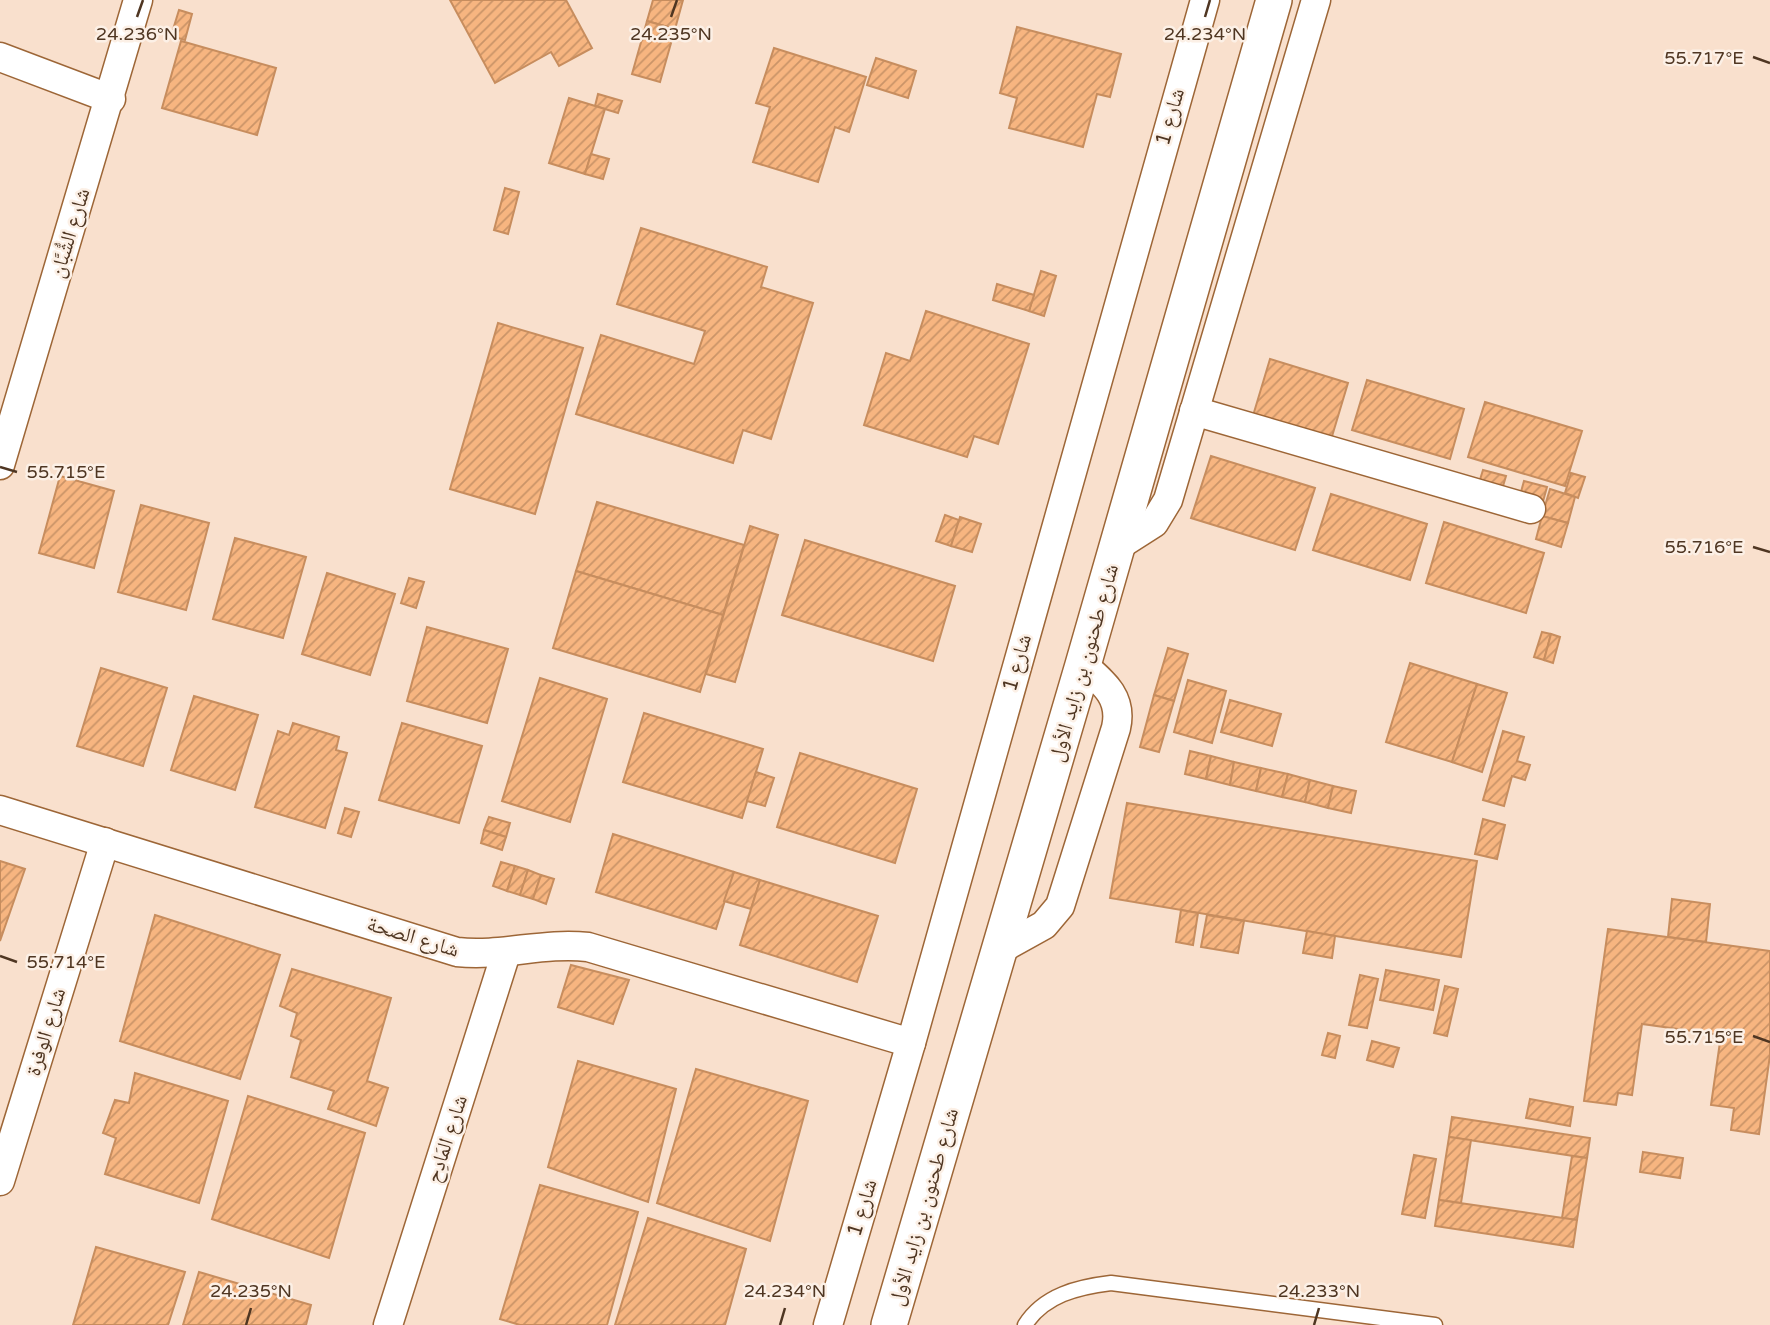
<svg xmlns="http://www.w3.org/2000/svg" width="1770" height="1325" font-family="'Varela Round','Noto Naskh Arabic',sans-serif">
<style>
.building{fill:url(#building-hatch);stroke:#c78d5e;stroke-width:2}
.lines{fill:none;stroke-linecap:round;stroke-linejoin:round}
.service-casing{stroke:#9d6637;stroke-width:17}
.minor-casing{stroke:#9d6637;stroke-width:31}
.tertiary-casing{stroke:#9d6637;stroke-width:38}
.service{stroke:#fff;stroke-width:14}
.minor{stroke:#fff;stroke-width:28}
.tertiary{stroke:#fff;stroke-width:35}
.ticks{fill:none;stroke:#4f3622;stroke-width:2.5}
.labels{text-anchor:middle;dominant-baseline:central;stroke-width:5;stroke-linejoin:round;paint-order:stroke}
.street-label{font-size:21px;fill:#4f3622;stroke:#fcf0e6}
.ticks-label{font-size:18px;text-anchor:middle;fill:#4f3622;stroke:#fcf0e6;stroke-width:5;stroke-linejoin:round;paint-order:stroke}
</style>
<defs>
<pattern id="building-hatch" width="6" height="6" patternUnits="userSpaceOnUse" patternTransform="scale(1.75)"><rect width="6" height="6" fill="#f7b580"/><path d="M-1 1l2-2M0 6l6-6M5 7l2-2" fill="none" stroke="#ca9468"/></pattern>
</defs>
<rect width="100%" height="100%" fill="#f9e0cd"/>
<g class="building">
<polygon points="450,0 566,0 592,48 559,66 551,52 495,83"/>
<polygon points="653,0 683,0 675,29 647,21"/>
<polygon points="179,10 192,14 185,40 171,36"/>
<polygon points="647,21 675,29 660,82 632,74"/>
<polygon points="1017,27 1121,54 1110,97 1097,94 1083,147 1009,128 1017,98 1000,93"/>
<polygon points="181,41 276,68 257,135 162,108"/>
<polygon points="774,48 866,77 849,132 835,127 818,182 753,162 770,107 756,103"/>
<polygon points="876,58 916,71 908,98 867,85"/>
<polygon points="598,94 622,101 618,113 595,106"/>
<polygon points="569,98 605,109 585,174 549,163"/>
<polygon points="591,154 609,159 603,179 585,174"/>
<polygon points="505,188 519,192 508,234 494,230"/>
<polygon points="641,228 767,267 761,287 813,303 771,439 743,430 733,463 576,414 601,335 694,364 705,331 617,304"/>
<polygon points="1041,271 1056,276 1044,316 1029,311"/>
<polygon points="997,284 1034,295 1029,311 993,300"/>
<polygon points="926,311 1029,344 998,444 974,436 967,457 864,425 886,353 910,361"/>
<polygon points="498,323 583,348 535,514 450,489"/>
<polygon points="1270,359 1348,383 1330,443 1252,419"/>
<polygon points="1367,380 1464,409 1450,459 1352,430"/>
<polygon points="1485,402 1582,431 1565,486 1468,457"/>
<polygon points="1211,456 1315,488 1295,550 1191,518"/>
<polygon points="1483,470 1506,476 1501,493 1478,486"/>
<polygon points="1571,473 1585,477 1578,498 1565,493"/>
<polygon points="60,476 114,491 94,568 39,553"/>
<polygon points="1524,481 1547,487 1542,505 1519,499"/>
<polygon points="1550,489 1575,497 1568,523 1542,516"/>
<polygon points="1331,494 1427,524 1410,580 1313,550"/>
<polygon points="597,502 744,545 723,615 576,571"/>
<polygon points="141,505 209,523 186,610 118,592"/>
<polygon points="945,515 959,520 951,546 936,541"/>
<polygon points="1542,516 1568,523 1561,547 1536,539"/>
<polygon points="960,517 981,524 972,552 951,546"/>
<polygon points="1444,522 1544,553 1526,613 1426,583"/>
<polygon points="750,526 778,535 735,682 706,674"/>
<polygon points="235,538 306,557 283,638 213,619"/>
<polygon points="805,540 955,586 933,661 782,615"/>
<polygon points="576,571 723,615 700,692 553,648"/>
<polygon points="327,573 395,594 370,675 302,654"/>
<polygon points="409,578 424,582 416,608 401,603"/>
<polygon points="427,627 508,649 487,723 407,701"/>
<polygon points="1542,632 1551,634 1544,660 1534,657"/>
<polygon points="1551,634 1560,637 1553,663 1544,660"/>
<polygon points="1168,648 1188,654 1174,701 1154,695"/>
<polygon points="1410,663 1477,684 1452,762 1386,742"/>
<polygon points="101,668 167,688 143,766 77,746"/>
<polygon points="540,678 607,699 570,822 502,801"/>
<polygon points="1188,680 1226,691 1212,743 1174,732"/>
<polygon points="1477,684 1507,693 1482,772 1452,762"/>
<polygon points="1154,695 1174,701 1159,752 1140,747"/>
<polygon points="194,696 258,715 235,790 171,770"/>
<polygon points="1230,700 1281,714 1272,746 1221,732"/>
<polygon points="644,713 763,749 742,818 623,782"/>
<polygon points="293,723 339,737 336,750 347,753 325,828 255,807 278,731 289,735"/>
<polygon points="402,723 482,746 459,823 379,800"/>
<polygon points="1503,731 1524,737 1517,761 1530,765 1525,780 1512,776 1504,806 1483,800"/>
<polygon points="1190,751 1211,756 1206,779 1185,774"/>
<polygon points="800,753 917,789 895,863 777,827"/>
<polygon points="1211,756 1234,762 1230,785 1206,779"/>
<polygon points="1234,762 1261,768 1256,791 1230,785"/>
<polygon points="1261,768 1288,774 1282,797 1256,791"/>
<polygon points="756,772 774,778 765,806 747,801"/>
<polygon points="1288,774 1310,780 1305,802 1282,797"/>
<polygon points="1310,780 1333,786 1328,808 1305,802"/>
<polygon points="1333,786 1356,791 1351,813 1328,808"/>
<polygon points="1127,803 1477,861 1461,957 1110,898"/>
<polygon points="345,808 359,812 351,837 338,833"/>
<polygon points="489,817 510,823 506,837 484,830"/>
<polygon points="1483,819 1505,825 1497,859 1475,854"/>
<polygon points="484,830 506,837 502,850 481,843"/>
<polygon points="613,834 734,872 716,929 596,892"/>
<polygon points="0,861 25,869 0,941"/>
<polygon points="501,862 515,866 507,891 493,886"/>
<polygon points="515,866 528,870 520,895 507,891"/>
<polygon points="528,870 541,875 533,899 520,895"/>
<polygon points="734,872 760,880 751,909 724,901"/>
<polygon points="541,875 554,879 546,904 533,899"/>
<polygon points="760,880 878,916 857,982 740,945"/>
<polygon points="1672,899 1710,904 1706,942 1668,937"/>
<polygon points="1181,910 1198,913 1193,945 1176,942"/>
<polygon points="155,915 280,955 240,1079 120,1041"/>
<polygon points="1207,915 1244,921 1238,953 1201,947"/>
<polygon points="1608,929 1770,951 1770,1055 1759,1134 1731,1130 1734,1108 1711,1105 1721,1035 1642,1024 1632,1095 1618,1093 1616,1105 1584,1101"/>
<polygon points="1307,931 1335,936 1332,958 1303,953"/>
<polygon points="571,965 629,980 613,1024 558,1007"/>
<polygon points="292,969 391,998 367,1081 388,1088 376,1126 328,1109 334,1091 291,1077 301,1040 291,1036 297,1013 280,1006"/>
<polygon points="1386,970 1439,980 1433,1010 1380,1000"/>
<polygon points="1360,975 1378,979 1367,1028 1349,1025"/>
<polygon points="1445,986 1458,989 1447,1036 1434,1033"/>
<polygon points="1328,1033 1340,1036 1335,1058 1322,1055"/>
<polygon points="1372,1041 1399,1048 1393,1067 1367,1060"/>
<polygon points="578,1061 676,1089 648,1202 548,1167"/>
<polygon points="696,1069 808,1101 770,1241 657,1203"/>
<polygon points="135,1073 228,1101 199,1203 105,1174 116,1138 103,1133 115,1100 129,1103"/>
<polygon points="248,1096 365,1133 329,1258 212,1219"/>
<polygon points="1530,1099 1573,1107 1570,1126 1526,1118"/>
<polygon points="1452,1117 1590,1138 1587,1158 1449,1137"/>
<polygon points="1449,1137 1471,1140 1461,1203 1439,1200"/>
<polygon points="1643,1152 1683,1158 1680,1178 1640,1172"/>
<polygon points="1414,1155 1436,1159 1425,1218 1402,1214"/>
<polygon points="1572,1156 1587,1158 1577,1220 1562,1218"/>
<polygon points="540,1185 638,1212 607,1325 520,1325 500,1319"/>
<polygon points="1439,1200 1577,1220 1573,1247 1435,1226"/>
<polygon points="648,1218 746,1249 725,1325 615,1325"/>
<polygon points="96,1247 185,1272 168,1325 73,1325"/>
<polygon points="199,1272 311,1305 306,1325 183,1325"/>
</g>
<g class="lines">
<defs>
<path id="service" d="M1025,1325C1044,1295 1078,1287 1111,1283L1435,1325"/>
<g id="minor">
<polyline points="0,57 111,99"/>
<polyline points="1194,411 1531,509"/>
<polyline points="0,465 138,0"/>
<polyline points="1118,546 1154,523 1168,500 1316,0"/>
<path d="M0,810L457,952C501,957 543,942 588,947L911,1043"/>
<path d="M999,950L1044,925L1060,906L1116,728C1123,698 1104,683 1083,665"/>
<polyline points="0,1181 105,842"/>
<polyline points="388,1325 506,953"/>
<polyline points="828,1325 911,1043 1205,0"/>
</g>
<polyline id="tertiary" points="889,1325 1083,665 1274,0"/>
</defs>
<use href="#service" class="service-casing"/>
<use href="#minor" class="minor-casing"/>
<use href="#tertiary" class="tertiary-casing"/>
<use href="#service" class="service"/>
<use href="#minor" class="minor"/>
<use href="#tertiary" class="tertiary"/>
</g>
<path class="ticks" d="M137,17L143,0M671,17L677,0M1205,17L1210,0M1753,57L1770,63M0,467L17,472M1753,547L1770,552M0,956L17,962M1753,1036L1770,1042M246,1325L251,1308M780,1325L785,1308M1314,1325L1319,1308"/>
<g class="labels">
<g class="street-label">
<text transform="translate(1170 117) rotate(-74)">شارع 1</text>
<text transform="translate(70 233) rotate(-73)">شارع الشُّبَّان</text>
<text transform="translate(1017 663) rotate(-74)">شارع 1</text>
<text transform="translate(1084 663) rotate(-74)">شارع طحنون بن زايد الأول</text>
<text transform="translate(413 937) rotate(17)">شارع الصحة</text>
<text transform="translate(46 1032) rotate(-73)">شارع الوفرة</text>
<text transform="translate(447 1139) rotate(-72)">شارع المَادِح</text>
<text transform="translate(924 1207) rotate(-74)">شارع طحنون بن زايد الأول</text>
<text transform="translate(862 1208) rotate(-73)">شارع 1</text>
</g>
</g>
<g class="ticks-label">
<text x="137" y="40">24.236°N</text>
<text x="671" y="40">24.235°N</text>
<text x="1205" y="40">24.234°N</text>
<text x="1704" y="64">55.717°E</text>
<text x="66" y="478">55.715°E</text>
<text x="1704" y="553">55.716°E</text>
<text x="66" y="968">55.714°E</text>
<text x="1704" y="1043">55.715°E</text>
<text x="785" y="1297">24.234°N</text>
<text x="251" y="1297">24.235°N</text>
<text x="1319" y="1297">24.233°N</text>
</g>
</svg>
